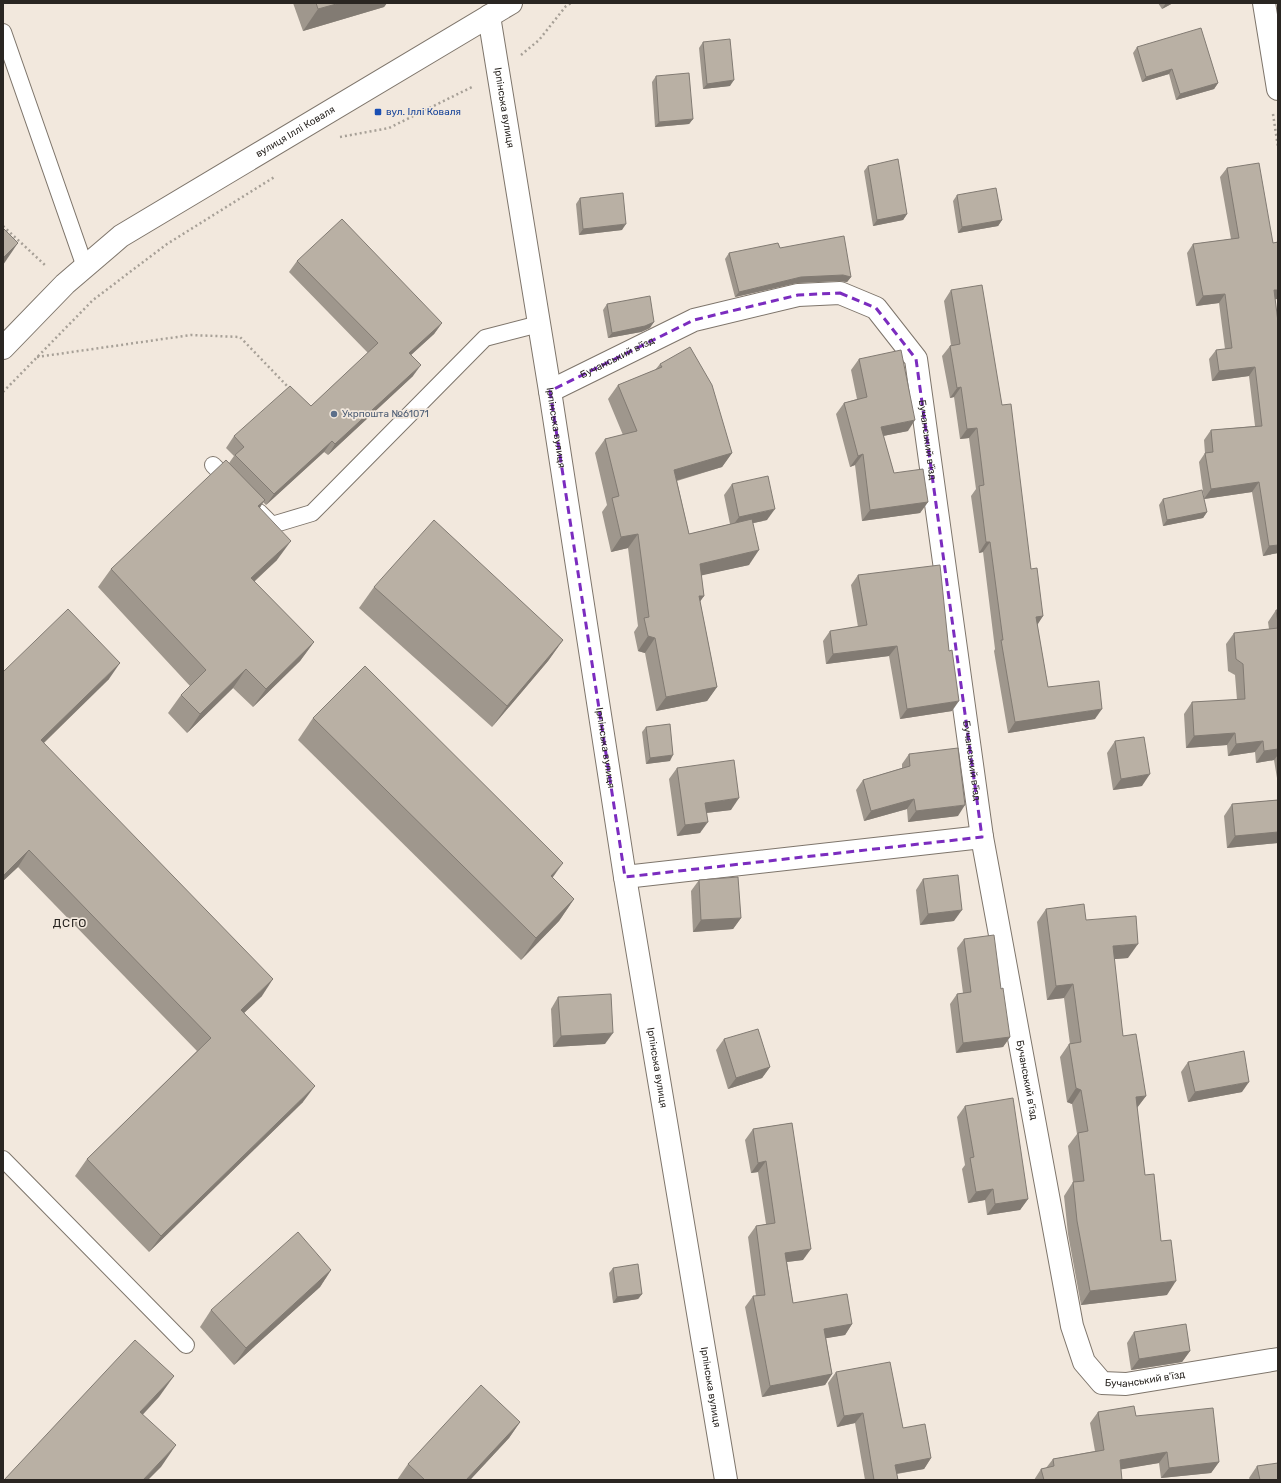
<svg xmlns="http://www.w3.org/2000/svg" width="1281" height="1483" font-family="Rubik,sans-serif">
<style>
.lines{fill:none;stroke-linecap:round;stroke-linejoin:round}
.lane-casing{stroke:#7e756b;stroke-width:18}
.street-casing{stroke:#7e756b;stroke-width:24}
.primary-casing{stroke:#7e756b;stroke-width:24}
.path{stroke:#a7a097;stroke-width:2.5;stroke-dasharray:2 3;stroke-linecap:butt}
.lane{stroke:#fff;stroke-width:16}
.street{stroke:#fff;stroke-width:22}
.primary{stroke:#fff;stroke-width:22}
.wall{fill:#9f978d}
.shaded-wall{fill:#827b73}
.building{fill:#b9b0a4;stroke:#827b73}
.marked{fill:none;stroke:#7b2cbf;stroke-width:3;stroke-dasharray:8 5;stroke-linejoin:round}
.transit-dot{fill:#1a4fb4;stroke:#f2e8dd;stroke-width:1.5}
.service-dot{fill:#5c6f8a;stroke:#f2e8dd;stroke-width:1.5}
.labels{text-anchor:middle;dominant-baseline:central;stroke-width:3.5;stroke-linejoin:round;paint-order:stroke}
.street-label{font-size:10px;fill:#2a2622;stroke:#f2e8dd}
.transit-label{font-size:10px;fill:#164399;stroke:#f2e8dd;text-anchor:start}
.service-label{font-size:10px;fill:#4e5e75;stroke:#f2e8dd;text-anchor:start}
.quarter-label{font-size:12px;letter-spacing:1px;fill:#2a2622;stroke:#f2e8dd}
</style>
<rect width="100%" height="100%" fill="#f2e8dd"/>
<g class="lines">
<defs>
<g id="lane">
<polyline points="3,32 85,267"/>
<polyline points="213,465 232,484"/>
<polyline points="259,512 272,525 312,513 485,338 539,324"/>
<polyline points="3,1159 186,1345"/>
</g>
<g id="street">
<path id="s1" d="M489,16L550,391L625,877L726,1480"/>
<path id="s2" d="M550,391L694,320L798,295L840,293L876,308L916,359L982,837L1072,1326L1084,1362L1102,1383L1126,1384L1278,1359"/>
<polyline points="625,877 982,837"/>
</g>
<g id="primary">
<polyline points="1264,3 1278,89"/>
<path id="s3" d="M3,348L65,284L121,236L511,3"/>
</g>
</defs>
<use href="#lane" class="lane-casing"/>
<use href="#street" class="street-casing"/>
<use href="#primary" class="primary-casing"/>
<g class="path">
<polyline points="521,55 539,40 566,6 571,3"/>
<polyline points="1273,114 1278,147"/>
<polyline points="340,137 389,128 474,86"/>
<polyline points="3,226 46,266"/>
<polyline points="37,357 191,335 240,337 290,389"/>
<polyline points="3,392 93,300 167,244 276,176"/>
</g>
<use href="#lane" class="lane"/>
<use href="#street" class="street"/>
<use href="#primary" class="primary"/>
</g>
<g class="wall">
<polygon points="293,3 387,3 384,7 303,31"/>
<polygon points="1158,3 1173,3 1162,9"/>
<polygon points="703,42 730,86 703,89 699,48"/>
<polygon points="1137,47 1218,83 1214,89 1176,100 1169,74 1142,82 1133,53"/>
<polygon points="656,76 693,119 689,124 655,127 652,82"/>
<polygon points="868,166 907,214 903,220 873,226 864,171"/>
<polygon points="1227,168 1273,243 1278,242 1278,299 1275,299 1278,553 1263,556 1252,492 1204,499 1199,462 1205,453 1204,440 1211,430 1255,426 1249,376 1212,381 1209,359 1216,350 1225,349 1219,303 1196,306 1187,253 1193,244 1231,239 1220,177"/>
<polygon points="957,195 1002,220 998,226 958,233 953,201"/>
<polygon points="580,198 622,230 579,235 576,204"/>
<polygon points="780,248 851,277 847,282 839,281 797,283 735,297 725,259 729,253"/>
<polygon points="297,261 442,323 434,334 411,355 413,376 328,455 324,452 266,505 263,502 260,508 277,560 254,582 314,642 300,661 253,707 233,688 187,733 168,713 181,695 190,686 98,587 111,569 229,463 234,456 226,448 234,436 311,406 368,353 289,272"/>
<polygon points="951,290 1031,569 1043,616 1037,624 1048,687 1095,719 1008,733 994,651 995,649 983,552 979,553 971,496 976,489 969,438 960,439 954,397 950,398 942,356 950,346 951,345 944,301"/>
<polygon points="607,304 650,328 641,332 608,338 603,310"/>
<polygon points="859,359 908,431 883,436 894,473 928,502 920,513 862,521 855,465 850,467 836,414 844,403 857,399 851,370"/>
<polygon points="660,364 732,453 722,467 677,481 689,534 730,524 724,495 732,484 767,520 753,523 749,565 701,575 704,596 700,601 717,687 707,701 656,711 645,653 638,651 634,632 638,626 628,548 611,552 602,512 607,505 595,453 605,439 623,435 608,399 618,385 655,370"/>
<polygon points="1163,499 1207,512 1203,518 1163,526 1159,505"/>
<polygon points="858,575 952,711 900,719 889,656 826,664 823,641 830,631 858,627 851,585"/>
<polygon points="374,587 563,640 548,661 492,727 359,608"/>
<polygon points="1276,610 1278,610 1278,784 1274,760 1256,763 1255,752 1228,756 1227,745 1186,748 1184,714 1192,702 1237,700 1235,675 1228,671 1226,644 1234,633 1269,629 1268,622"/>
<polygon points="3,672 109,679 44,743 262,996 244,1013 303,1102 149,1252 75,1176 87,1159 197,1051 18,867 3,881"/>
<polygon points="313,718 553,878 574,899 559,921 521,960 298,740"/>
<polygon points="646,727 670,761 646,764 642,732"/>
<polygon points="1115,741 1142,786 1113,790 1107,753"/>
<polygon points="909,754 958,816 908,822 907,809 864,821 856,790 863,780 902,768 902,764"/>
<polygon points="677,768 731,810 706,813 700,833 677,836 669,779"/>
<polygon points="1278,800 1278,843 1227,848 1224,816 1232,804"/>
<polygon points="923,879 954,921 920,925 916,890"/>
<polygon points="699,880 741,918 733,929 693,932 691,891"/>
<polygon points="1046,909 1086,920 1128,958 1114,959 1123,1036 1146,1096 1137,1108 1145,1175 1167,1295 1081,1305 1068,1234 1064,1196 1073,1182 1068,1146 1077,1134 1072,1104 1067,1102 1060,1057 1069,1044 1070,1044 1064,998 1047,1000 1037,922"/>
<polygon points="964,939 1010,1037 1003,1047 956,1053 950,1004 957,994 963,993 957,948"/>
<polygon points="558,997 605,1044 553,1047 551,1009"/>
<polygon points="724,1039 770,1067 762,1078 728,1089 716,1050"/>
<polygon points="1188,1062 1242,1092 1188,1102 1181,1072"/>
<polygon points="965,1106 1028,1199 1020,1210 987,1215 985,1200 968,1203 962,1169 965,1165 957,1117"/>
<polygon points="792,1123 803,1260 787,1262 793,1303 852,1324 845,1335 826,1338 832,1374 825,1385 762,1397 745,1307 753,1296 756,1296 748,1237 756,1226 766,1224 758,1172 751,1173 745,1140 753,1129"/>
<polygon points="613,1268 642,1294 638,1299 613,1303 609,1273"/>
<polygon points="331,1270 320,1287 234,1365 200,1327 211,1310"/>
<polygon points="1134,1332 1190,1351 1182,1362 1131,1370 1127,1343"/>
<polygon points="836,1372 903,1428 931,1458 924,1469 897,1474 898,1480 865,1480 855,1423 837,1427 828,1383"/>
<polygon points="1098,1412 1136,1416 1219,1462 1211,1473 1161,1478 1159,1463 1121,1469 1122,1480 1034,1480 1041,1469 1046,1468 1053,1459 1095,1451 1090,1423"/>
<polygon points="520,1422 509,1438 470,1480 397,1480 408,1464"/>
<polygon points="1257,1466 1278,1480 1250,1480 1249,1478"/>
</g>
<g class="shaded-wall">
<polygon points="340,3 387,3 384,7 303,31 318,9"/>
<polygon points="1166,3 1173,3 1162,9"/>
<polygon points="1172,69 1169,74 1142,82 1146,77"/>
<polygon points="734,80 730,86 703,89 707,84"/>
<polygon points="1218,83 1214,89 1176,100 1180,94"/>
<polygon points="693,119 689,124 655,127 659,122"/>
<polygon points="907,214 903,220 873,226 877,220"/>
<polygon points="1002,220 998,226 958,233 962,227"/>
<polygon points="626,224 622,230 579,235 583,229"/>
<polygon points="18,243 3,265 3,258"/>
<polygon points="843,275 851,277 847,282 839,281 797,283 735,297 739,292 801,277"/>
<polygon points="1274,290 1278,290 1278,299 1268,300"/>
<polygon points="1225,294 1219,303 1196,306 1203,296"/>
<polygon points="654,322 650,328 641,332 608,338 612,333"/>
<polygon points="442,323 434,334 401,364 409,353"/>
<polygon points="421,365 413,376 328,455 335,444"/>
<polygon points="1255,367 1249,376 1212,381 1219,371"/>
<polygon points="961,387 954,397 950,398 957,388"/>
<polygon points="915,420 908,431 873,438 881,427"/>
<polygon points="977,428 969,438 960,439 967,429"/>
<polygon points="332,441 324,452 266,505 274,494"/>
<polygon points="732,453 722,467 664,484 674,470"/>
<polygon points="863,454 855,465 850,467 858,456"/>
<polygon points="1259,482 1252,492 1204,499 1211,489"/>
<polygon points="265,500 252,518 258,506"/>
<polygon points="928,502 920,513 862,521 870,510"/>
<polygon points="775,509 767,520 731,528 739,517"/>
<polygon points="1207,512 1203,518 1163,526 1167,520"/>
<polygon points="638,534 628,548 611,552 621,537"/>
<polygon points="291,541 277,560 237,597 251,578"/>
<polygon points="986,542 990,542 983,552 979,553"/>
<polygon points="1278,545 1278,553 1263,556 1269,546"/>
<polygon points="759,550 749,565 690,578 700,564"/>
<polygon points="699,596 704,596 694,610"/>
<polygon points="1043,616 1036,627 1036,617"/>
<polygon points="648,636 655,638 645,653 638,651"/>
<polygon points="563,640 548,661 492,727 507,706"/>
<polygon points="314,642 300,661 253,707 266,689"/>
<polygon points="897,646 889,656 826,664 833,654"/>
<polygon points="120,663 109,679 30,756 41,740"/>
<polygon points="246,669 233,688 187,733 200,714"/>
<polygon points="717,687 707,701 656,711 666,697"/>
<polygon points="959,701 952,711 900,719 907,709"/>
<polygon points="1102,709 1095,719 1008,733 1015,722"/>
<polygon points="1235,733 1227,745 1186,748 1194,736"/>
<polygon points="1263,741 1255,752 1228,756 1236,744"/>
<polygon points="1278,749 1278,755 1274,760 1256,763 1264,751"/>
<polygon points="673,755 670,761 646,764 650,758"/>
<polygon points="1150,774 1142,786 1113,790 1121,779"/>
<polygon points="739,798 731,810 697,814 705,803"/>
<polygon points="914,799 907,809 864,821 871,811"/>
<polygon points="965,805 958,816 908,822 916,811"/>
<polygon points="708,822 700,833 677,836 685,825"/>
<polygon points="1278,832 1278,843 1227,848 1235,836"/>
<polygon points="29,850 18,867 3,881 3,876"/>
<polygon points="563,863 548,884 551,876"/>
<polygon points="574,899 559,921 521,960 536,938"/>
<polygon points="962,910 954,921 920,925 928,914"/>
<polygon points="741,918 733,929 693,932 701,920"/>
<polygon points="1138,944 1128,958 1103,960 1113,946"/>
<polygon points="273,979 262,996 230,1026 241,1010"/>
<polygon points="1073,984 1064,998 1047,1000 1056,986"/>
<polygon points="613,1033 605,1044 553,1047 561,1036"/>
<polygon points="1010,1037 1003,1047 956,1053 963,1043"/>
<polygon points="770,1067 762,1078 728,1089 736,1078"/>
<polygon points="1249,1082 1242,1092 1188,1102 1195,1092"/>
<polygon points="315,1086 303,1102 149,1252 161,1236"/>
<polygon points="1076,1088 1081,1090 1072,1104 1067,1102"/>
<polygon points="1146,1096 1136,1109 1136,1097"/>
<polygon points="766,1161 758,1172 751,1173 758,1163"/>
<polygon points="993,1189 985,1200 968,1203 976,1192"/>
<polygon points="1028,1199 1020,1210 987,1215 995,1204"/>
<polygon points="811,1249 803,1260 778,1263 785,1253"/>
<polygon points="331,1270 320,1287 234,1365 246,1348"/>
<polygon points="1176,1281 1167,1295 1081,1305 1090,1291"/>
<polygon points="642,1294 638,1299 613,1303 617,1297"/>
<polygon points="852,1324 845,1335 816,1340 824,1329"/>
<polygon points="1190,1351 1182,1362 1131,1370 1139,1359"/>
<polygon points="832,1374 825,1385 762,1397 770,1386"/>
<polygon points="174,1376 159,1397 125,1434 140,1412"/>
<polygon points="863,1413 855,1423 837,1427 844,1416"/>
<polygon points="520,1422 509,1438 470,1480 466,1480"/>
<polygon points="176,1445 161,1467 148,1480 143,1480"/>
<polygon points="1167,1452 1159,1463 1112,1471 1120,1460"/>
<polygon points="931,1458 924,1469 888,1475 895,1465"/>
<polygon points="1219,1462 1211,1473 1161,1478 1169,1468"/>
</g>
<g class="building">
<polygon points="316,3 340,3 318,9"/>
<polygon points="1201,28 1218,83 1180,94 1172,69 1146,77 1137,47"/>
<polygon points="730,39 734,80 707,84 703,42"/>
<polygon points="689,73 693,119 659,122 656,76"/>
<polygon points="898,159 907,214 877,220 868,166"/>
<polygon points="1259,163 1273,243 1278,242 1278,290 1274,290 1278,322 1278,545 1269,546 1259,482 1211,489 1205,453 1213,452 1211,430 1262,426 1255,367 1219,371 1216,350 1232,348 1225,294 1203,296 1193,244 1239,238 1227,168"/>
<polygon points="996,188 1002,220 962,227 957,195"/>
<polygon points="623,193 626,224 583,229 580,198"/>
<polygon points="342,219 442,323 409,353 421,365 335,444 332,441 274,494 235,455 244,447 234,436 290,386 311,406 378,343 297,261"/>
<polygon points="3,228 18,243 3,258"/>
<polygon points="844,236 851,277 843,275 801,277 739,292 729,253 778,243 780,248"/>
<polygon points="982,285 1002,405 1011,404 1031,569 1037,568 1043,616 1036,617 1048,687 1099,681 1102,709 1015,722 1001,640 1003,640 990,542 986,542 979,486 984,485 977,428 967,429 961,387 957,388 950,346 960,344 951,290"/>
<polygon points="650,296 654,322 645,326 612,333 607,304"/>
<polygon points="690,347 712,385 732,453 674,470 689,534 752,519 759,550 700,564 704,596 699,596 717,687 666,697 655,638 648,636 644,618 649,617 638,534 621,537 612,498 619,496 605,439 637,431 618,385 662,367 660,364"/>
<polygon points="901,350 915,420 881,427 894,473 923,469 928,502 870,510 863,454 858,456 844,403 867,397 859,359"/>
<polygon points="226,460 265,500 258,506 291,541 251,578 314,642 266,689 246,669 200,714 181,695 206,670 111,569"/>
<polygon points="768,476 775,509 739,517 732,484"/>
<polygon points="1202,490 1207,512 1167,520 1163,499"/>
<polygon points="434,520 563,640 507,706 374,587"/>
<polygon points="940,565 949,651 952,650 959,701 907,709 897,646 833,654 830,631 867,625 858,575"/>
<polygon points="68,609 120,663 41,740 273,979 241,1010 315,1086 161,1236 87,1159 211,1038 29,850 3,876 3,672"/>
<polygon points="1276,610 1278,610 1278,623"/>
<polygon points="1278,628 1278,749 1264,751 1263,741 1236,744 1235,733 1194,736 1192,702 1245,699 1243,664 1236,659 1234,633"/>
<polygon points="365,666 563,863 551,876 574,899 536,938 313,718"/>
<polygon points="670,724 673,755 650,758 646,727"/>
<polygon points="1144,737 1150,774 1121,779 1115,741"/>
<polygon points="958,748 965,805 916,811 914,799 871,811 863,780 910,766 909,754"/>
<polygon points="734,760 739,798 705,803 708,822 685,825 677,768"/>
<polygon points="1278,800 1278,832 1235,836 1232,804"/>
<polygon points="958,875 962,910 928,914 923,879"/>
<polygon points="738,877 741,918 701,920 699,880"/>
<polygon points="1084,904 1086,920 1136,916 1138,944 1113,946 1123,1036 1136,1034 1146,1096 1136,1097 1145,1175 1154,1174 1161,1241 1171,1240 1176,1281 1090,1291 1077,1221 1073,1182 1084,1181 1078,1133 1088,1131 1081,1090 1076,1088 1069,1044 1081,1042 1073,984 1056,986 1046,909"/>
<polygon points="994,935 1001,989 1003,988 1010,1037 963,1043 957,994 971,992 964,939"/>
<polygon points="611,994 613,1033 561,1036 558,997"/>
<polygon points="758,1029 770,1067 736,1078 724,1039"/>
<polygon points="1244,1051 1249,1082 1195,1092 1188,1062"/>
<polygon points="1013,1098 1028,1199 995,1204 993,1189 976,1192 970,1158 974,1157 965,1106"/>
<polygon points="792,1123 811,1249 785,1253 793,1303 847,1294 852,1324 824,1329 832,1374 770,1386 753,1296 765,1295 756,1226 775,1223 766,1161 758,1163 753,1129"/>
<polygon points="298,1232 331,1270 246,1348 211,1310"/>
<polygon points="638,1264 642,1294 617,1297 613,1268"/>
<polygon points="1186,1324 1190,1351 1139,1359 1134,1332"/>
<polygon points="135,1340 174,1376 140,1412 176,1445 143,1480 4,1480"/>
<polygon points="890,1362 903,1428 925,1424 931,1458 895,1465 898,1480 874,1480 863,1413 844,1416 836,1372"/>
<polygon points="481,1385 520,1422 466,1480 425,1480 408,1464"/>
<polygon points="1134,1406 1136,1416 1213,1408 1219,1462 1169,1468 1167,1452 1120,1460 1122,1480 1044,1480 1041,1469 1054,1466 1053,1459 1104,1450 1098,1412"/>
<polygon points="1278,1463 1278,1480 1260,1480 1257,1466"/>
</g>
<path class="marked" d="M840,293L876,308L916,359L982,837L625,877L550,391L694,320L798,295Z"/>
<rect class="transit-dot" x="374" y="108" width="8" height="8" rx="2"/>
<circle class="service-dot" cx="334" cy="414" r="4"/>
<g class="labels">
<g class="street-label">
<text stroke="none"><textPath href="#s1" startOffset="93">Ірпінська вулиця</textPath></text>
<text stroke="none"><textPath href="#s3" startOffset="366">вулиця Іллі Коваля</textPath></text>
<text stroke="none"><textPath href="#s2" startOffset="75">Бучанський в'їзд</textPath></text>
<text stroke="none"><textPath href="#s1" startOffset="417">Ірпінська вулиця</textPath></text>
<text stroke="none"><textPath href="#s2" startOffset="495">Бучанський в'їзд</textPath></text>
<text stroke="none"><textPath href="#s1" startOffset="741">Ірпінська вулиця</textPath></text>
<text stroke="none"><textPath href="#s2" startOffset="819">Бучанський в'їзд</textPath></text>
<text stroke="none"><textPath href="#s1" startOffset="1065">Ірпінська вулиця</textPath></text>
<text stroke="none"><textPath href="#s2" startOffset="1143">Бучанський в'їзд</textPath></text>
<text stroke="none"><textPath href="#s2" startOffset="1502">Бучанський в'їзд</textPath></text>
<text stroke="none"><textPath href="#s1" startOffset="1389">Ірпінська вулиця</textPath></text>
</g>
<g class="transit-label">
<text x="386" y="112">вул. Іллі Коваля</text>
</g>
<g class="service-label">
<text x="342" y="414">Укрпошта №61071</text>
</g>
<g class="quarter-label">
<text x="70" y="923">ДСГО</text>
</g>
</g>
<rect width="1281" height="1483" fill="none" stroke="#2a2622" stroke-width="8"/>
</svg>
